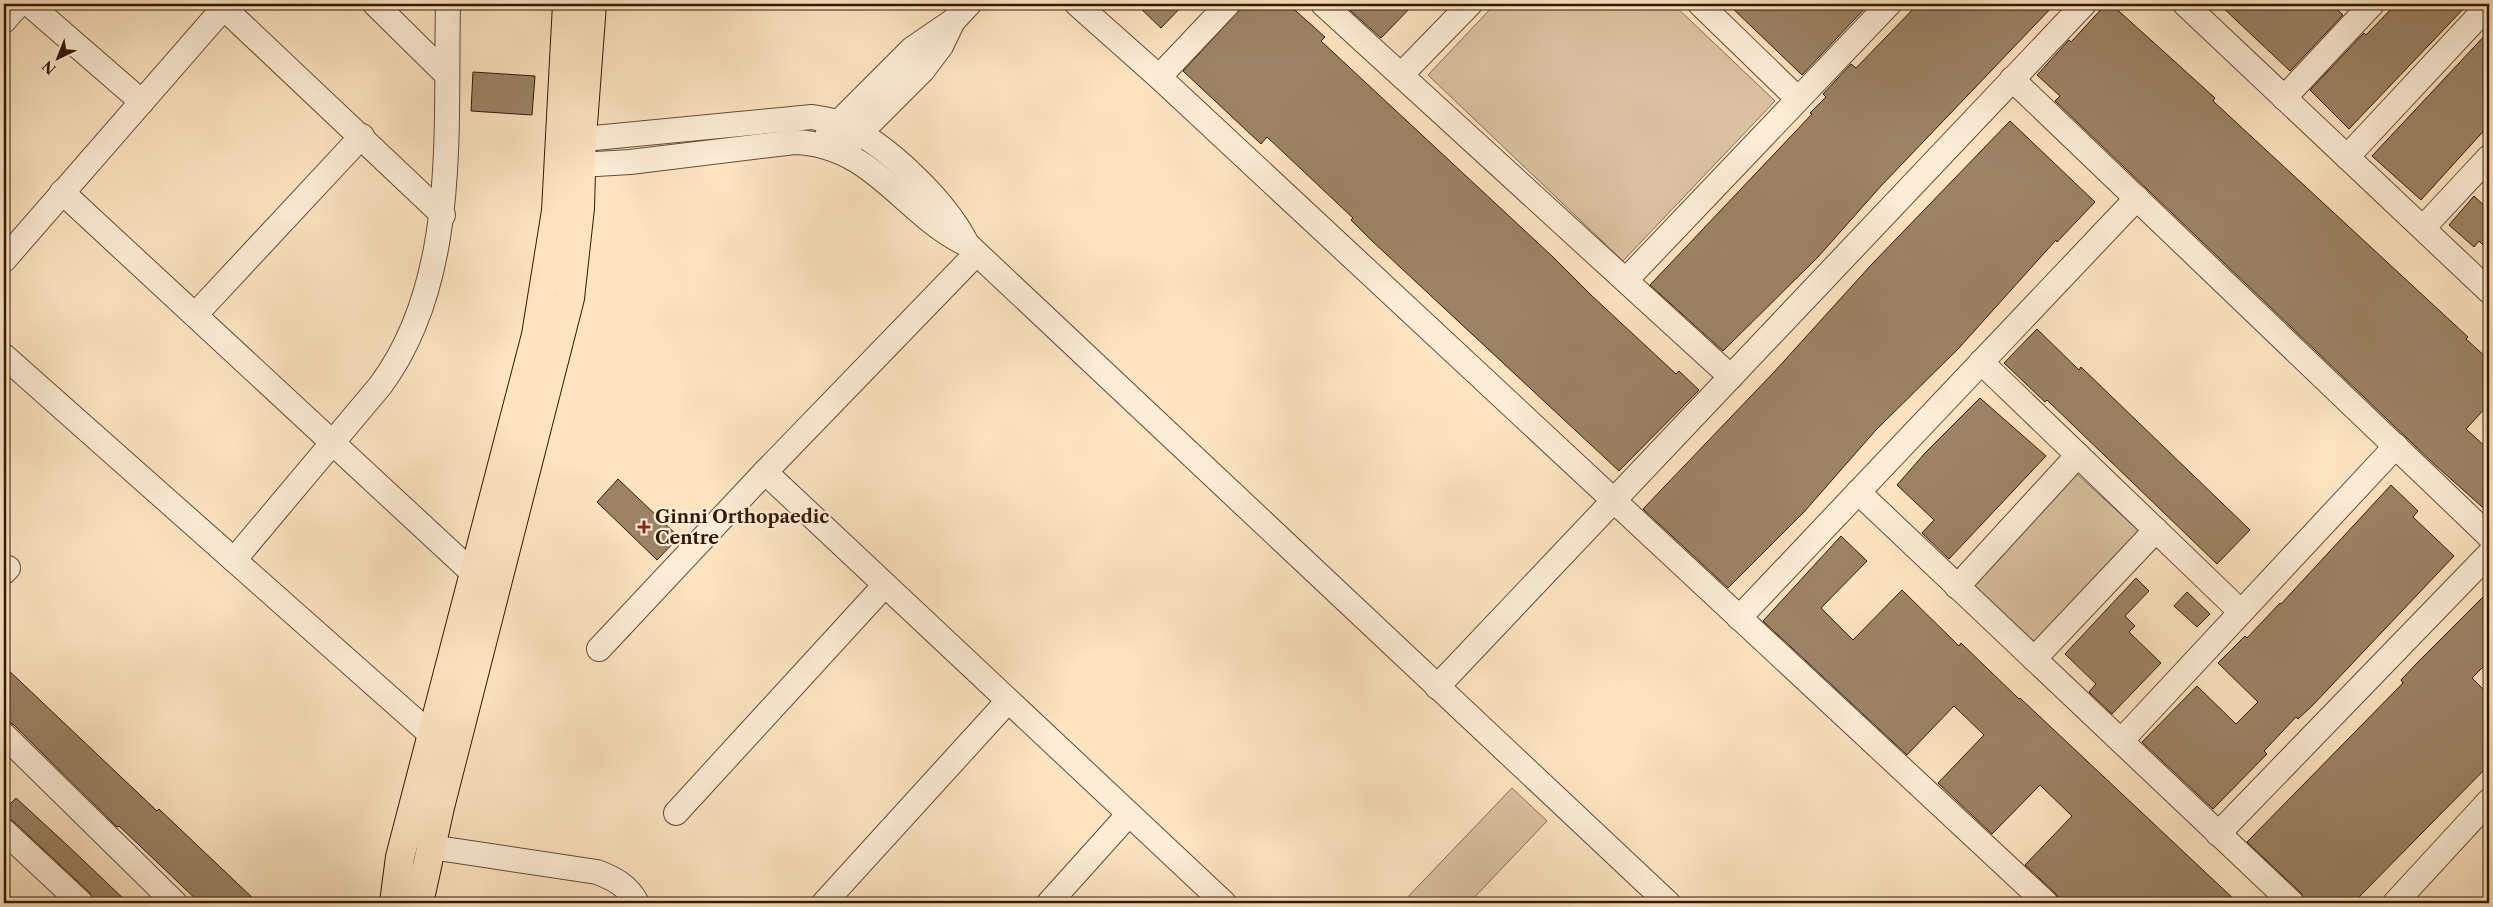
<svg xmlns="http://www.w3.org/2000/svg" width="2493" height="907" font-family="'Libre Caslon Text',serif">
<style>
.green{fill:#dac1a1;stroke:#866d52}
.building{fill:#9c8366;stroke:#331903}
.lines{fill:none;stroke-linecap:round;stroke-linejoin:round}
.minor-casing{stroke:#654c32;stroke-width:26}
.major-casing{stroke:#331903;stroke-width:30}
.minor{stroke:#fdedd7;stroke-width:24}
.major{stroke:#fce4c1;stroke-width:28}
.poi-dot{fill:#8f2418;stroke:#fdedd7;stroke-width:2}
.labels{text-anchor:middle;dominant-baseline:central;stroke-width:4.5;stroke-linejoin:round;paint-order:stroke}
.poi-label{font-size:18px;font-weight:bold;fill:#331903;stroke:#fdedd7;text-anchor:start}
</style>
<rect width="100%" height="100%" fill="#fce4c1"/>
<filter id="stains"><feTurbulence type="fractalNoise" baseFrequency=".004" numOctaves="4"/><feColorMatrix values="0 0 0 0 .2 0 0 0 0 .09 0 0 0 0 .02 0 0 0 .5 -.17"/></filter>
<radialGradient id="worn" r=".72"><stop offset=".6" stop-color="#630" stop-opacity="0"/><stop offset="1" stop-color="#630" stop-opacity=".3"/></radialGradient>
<g class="green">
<polygon points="1495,4 1673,4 1775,101 1623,261 1428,75"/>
<polygon points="2077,474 2141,533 2036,646 1973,588"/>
<polygon points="1512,788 1547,821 1469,903 1402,903"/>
</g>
<g class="building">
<polygon points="1136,4 1184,4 1161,28"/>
<polygon points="1245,4 1288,4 1325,37 1321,41 1553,257 1591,295 1676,374 1679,371 1699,390 1619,471 1371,240 1351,220 1353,218 1267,137 1261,144 1183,71"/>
<polygon points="1343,4 1414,4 1381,38"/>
<polygon points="1728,4 1869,4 1802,75"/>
<polygon points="1918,4 2055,4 1881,186 1818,257 1723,351 1650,285 1812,114 1810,113 1826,97 1823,94 1851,64 1856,68"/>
<polygon points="2106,4 2111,4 2215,98 2213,101 2468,337 2466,339 2489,360 2489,404 2466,429 2489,450 2489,513 2434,464 2055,101 2060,96 2037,75 2069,40 2071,42"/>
<polygon points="2219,4 2331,4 2343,15 2290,71"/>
<polygon points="2396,4 2468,4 2349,129 2310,90 2364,33 2366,35"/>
<polygon points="2489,31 2489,125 2421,200 2372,156"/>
<polygon points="473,72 535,76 532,115 471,111"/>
<polygon points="2010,121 2095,202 2057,242 2056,240 1959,348 1876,430 1804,512 1728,588 1643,509 1775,371 1871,265"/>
<polygon points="2474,196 2489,210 2489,251 2479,241 2474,247 2449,225"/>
<polygon points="2037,329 2079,370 2081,367 2250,530 2217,564 2047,400 2045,402 2004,363"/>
<polygon points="1980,398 2046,456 1949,559 1922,533 1934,520 1897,485 1925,453"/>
<polygon points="618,479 679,537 657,560 597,502"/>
<polygon points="2391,485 2418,511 2413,517 2454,556 2312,706 2298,719 2296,717 2264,751 2267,754 2213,809 2142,742 2197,686 2236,724 2258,702 2218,663 2245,636 2247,638 2280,603 2281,604"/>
<polygon points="1841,536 1867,561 1821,608 1853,640 1902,590 1959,646 1961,643 2019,699 2020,698 2238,903 2062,903 2055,893 2025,865 2072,816 2040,785 1992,834 1938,783 1984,735 1954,706 1907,755 1763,621"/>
<polygon points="2136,578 2149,591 2125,616 2135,626 2129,632 2161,663 2112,714 2089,692 2096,684 2065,654"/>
<polygon points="2489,591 2489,661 2472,678 2489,695 2489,765 2353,903 2305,903 2301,893 2247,842 2403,683 2401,680 2418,662"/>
<polygon points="2187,592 2210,614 2197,627 2174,606"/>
<polygon points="4,666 157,811 159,809 258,903 200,903 119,826 117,827 14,725 4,720"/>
<polygon points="16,798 66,844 128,903 94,903 90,893 13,821 4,818 4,810"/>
</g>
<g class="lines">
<defs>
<g id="minor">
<polyline points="29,4 142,102"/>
<polyline points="375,4 447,75"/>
<polyline points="1077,4 1159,77 2046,903"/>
<polyline points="1323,4 1731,377"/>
<polyline points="1700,4 1798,99"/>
<polyline points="2185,4 2489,291"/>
<polyline points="224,8 443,215"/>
<polyline points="4,21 19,4"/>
<polyline points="1401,75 1470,4"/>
<polyline points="1159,77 1228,4"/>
<polyline points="2012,79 2489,536"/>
<polyline points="2284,98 2372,4"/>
<polyline points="828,133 912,49 953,21"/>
<path d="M563,141L812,117C822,119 833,120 842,124C886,144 944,199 966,242"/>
<polyline points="849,144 923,70 941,46 953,21 969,4"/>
<polyline points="2347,157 2489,5"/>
<path d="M563,166L630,162L795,142C874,145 903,214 968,245L1668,903"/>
<polyline points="62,192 473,573"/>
<polyline points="2423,228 2489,157"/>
<polyline points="4,260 227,4"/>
<polyline points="1626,280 1889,4"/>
<polyline points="195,315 362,136"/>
<polyline points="4,356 445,747"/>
<polyline points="1981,362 2241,612"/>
<polyline points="765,472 1224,903"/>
<polyline points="1858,492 2292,903"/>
<path d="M234,560L380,386C459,280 445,130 448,4"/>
<polyline points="4,572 8,568"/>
<polyline points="1957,587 2078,455"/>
<polyline points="1739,618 2137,198"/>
<polyline points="599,649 765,472 976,254"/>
<polyline points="2034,659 2156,530"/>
<polyline points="1437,687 2084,4"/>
<polyline points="4,735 175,903"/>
<polyline points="2121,741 2396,446"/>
<polyline points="676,813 885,585"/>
<polyline points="4,831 81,903"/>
<polyline points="2218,834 2489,554"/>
<path d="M431,847L597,872C615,879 628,886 637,903"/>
<polyline points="824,903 1008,701"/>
<polyline points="1049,903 1129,814"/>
<polyline points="2395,903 2489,801"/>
</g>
<g id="major">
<polyline points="394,903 400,857 536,335 556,211 567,4"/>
<polyline points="419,903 440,807 570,298 580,208 582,138 592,4"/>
</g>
</defs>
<use href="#minor" class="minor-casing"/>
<use href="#major" class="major-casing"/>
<use href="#minor" class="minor"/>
<use href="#major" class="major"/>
</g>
<path class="poi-dot" d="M641.5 519.5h5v5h5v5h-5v5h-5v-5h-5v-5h5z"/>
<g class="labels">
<g class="poi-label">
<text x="655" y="517">Ginni Orthopaedic<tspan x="655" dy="21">Centre</tspan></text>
</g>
</g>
<rect width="2493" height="907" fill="none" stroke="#fce4c1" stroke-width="20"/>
<rect x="5" y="5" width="2483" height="897" fill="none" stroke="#331903" stroke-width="2.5"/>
<rect x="10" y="10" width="2473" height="887" fill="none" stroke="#331903"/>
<g transform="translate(58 58) rotate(223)" stroke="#fdedd7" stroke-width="4" paint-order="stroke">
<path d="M0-4L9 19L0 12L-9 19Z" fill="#331903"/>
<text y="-8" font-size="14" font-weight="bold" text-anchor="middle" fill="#331903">N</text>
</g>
<rect width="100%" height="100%" filter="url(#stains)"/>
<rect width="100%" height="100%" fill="url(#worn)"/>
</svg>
